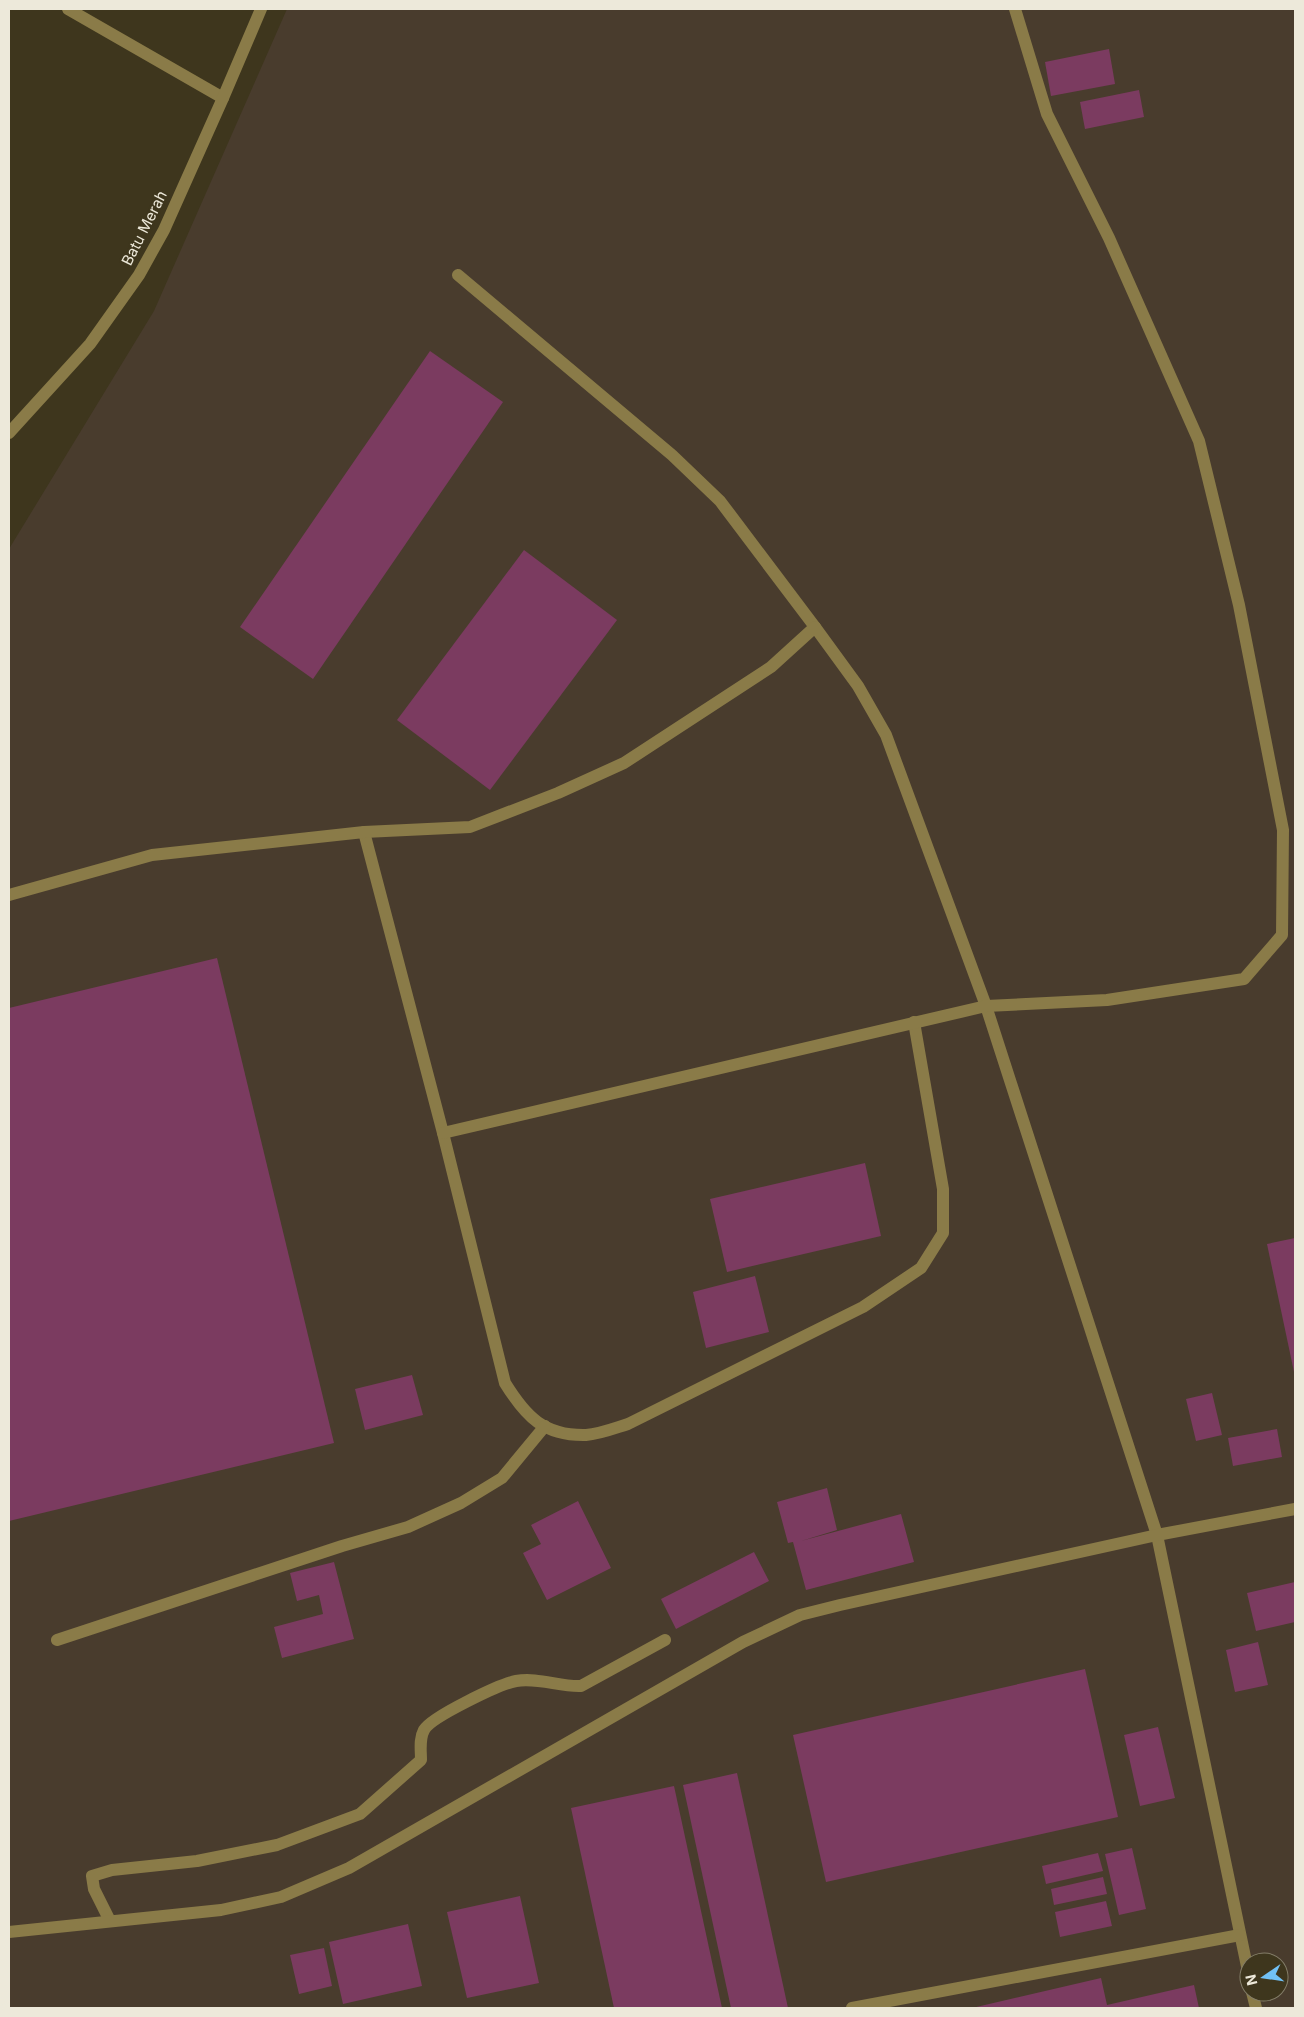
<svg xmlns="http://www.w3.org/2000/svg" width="1304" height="2017" font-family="Inter,sans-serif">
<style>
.industrial{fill:#493c2d;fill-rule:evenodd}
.building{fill:#7b3b60}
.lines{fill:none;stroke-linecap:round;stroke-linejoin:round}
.minor{stroke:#8a7b48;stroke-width:12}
.labels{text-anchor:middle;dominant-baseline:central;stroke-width:4.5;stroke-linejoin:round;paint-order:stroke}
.street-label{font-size:15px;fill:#ede9da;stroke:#3e361d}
</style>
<rect width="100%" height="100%" fill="#3e361d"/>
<path class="industrial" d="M287,9H1295V2008H9V549L154,311ZM1249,1962H1279V1992H1249Z"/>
<g class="building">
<polygon points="1109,49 1115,84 1051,96 1045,62"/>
<polygon points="1139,90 1144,117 1085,129 1080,102"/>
<polygon points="430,351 503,402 313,679 240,627"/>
<polygon points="524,550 617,620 490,790 397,720"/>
<polygon points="217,958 334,1443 9,1521 9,1008"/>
<polygon points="865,1163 881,1236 727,1272 710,1199"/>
<polygon points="1295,1238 1295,1372 1294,1372 1267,1244"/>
<polygon points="755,1276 769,1332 706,1348 693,1292"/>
<polygon points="412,1375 423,1415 365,1430 355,1389"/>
<polygon points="1212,1393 1222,1435 1196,1441 1186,1399"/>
<polygon points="1277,1429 1282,1457 1233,1466 1228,1438"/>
<polygon points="827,1488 837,1530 801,1541 901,1514 914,1562 806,1590 793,1542 788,1543 777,1502"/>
<polygon points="578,1501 611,1568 547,1600 523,1553 541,1544 531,1525"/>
<polygon points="754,1552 769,1581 676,1629 661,1599"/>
<polygon points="334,1562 354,1639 282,1658 274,1627 323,1614 319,1595 297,1601 290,1573"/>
<polygon points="1295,1582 1295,1622 1256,1631 1247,1593"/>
<polygon points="1258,1642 1268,1685 1235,1692 1226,1650"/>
<polygon points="1085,1669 1118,1817 826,1882 793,1735"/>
<polygon points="1158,1727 1175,1798 1140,1806 1124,1735"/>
<polygon points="737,1773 788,2008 731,2008 683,1785"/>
<polygon points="674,1786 722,2008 614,2008 571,1808"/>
<polygon points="1132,1848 1146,1909 1119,1915 1105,1854"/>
<polygon points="1098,1853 1103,1871 1046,1884 1042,1866"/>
<polygon points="1103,1877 1107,1894 1054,1905 1051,1889"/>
<polygon points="520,1896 539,1983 467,1998 447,1912"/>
<polygon points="1106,1901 1112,1926 1060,1937 1055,1912"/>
<polygon points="408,1924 422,1986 343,2004 329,1942"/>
<polygon points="324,1948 332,1986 299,1994 290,1955"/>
<polygon points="1101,1978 1107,2005 1194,1985 1199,2008 972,2008"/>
</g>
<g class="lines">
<g class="minor">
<polyline points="68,9 223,98"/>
<polyline points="458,275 672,455 720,501 815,627"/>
<polyline points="9,433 90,344 139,275 164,230 223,98 261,9"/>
<path d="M364,832L443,1133L505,1383C526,1417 544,1436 586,1435C600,1434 615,1428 628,1424L863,1307L921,1268L943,1233V1189L914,1022"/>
<polyline points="9,895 152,855 364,832 470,827 558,793 624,763 771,667 815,627 858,686 886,735 986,1006 1157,1535 1249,1976"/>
<polyline points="443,1133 986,1006 1107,1000 1244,979 1282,935 1283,830 1239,605 1199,441 1109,238 1047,114 1015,9"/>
<polyline points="57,1640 342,1546 408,1527 461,1503 502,1478 545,1426"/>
<path d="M110,1921L94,1889L92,1876L112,1870L197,1861L277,1845L360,1814L421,1760C421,1750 419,1739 424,1730C431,1717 500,1684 516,1681C538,1677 560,1687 581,1686L665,1640"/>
<polyline points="9,1932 221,1910 281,1897 349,1868 743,1642 800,1615 840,1605 1157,1535 1295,1509"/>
<polyline points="1252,1992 1256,2008"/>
<polyline points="852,2008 1240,1935"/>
</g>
</g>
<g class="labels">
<g class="street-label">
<text transform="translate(144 228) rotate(-63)">Batu Merah</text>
</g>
</g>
<rect width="1304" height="2017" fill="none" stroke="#ede9da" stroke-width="20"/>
<g transform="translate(1264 1977) rotate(257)"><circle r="24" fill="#3e361d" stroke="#847e69"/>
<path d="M0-4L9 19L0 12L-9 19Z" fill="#71c1f5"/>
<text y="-8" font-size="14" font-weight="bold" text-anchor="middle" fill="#ede9da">N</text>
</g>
</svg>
